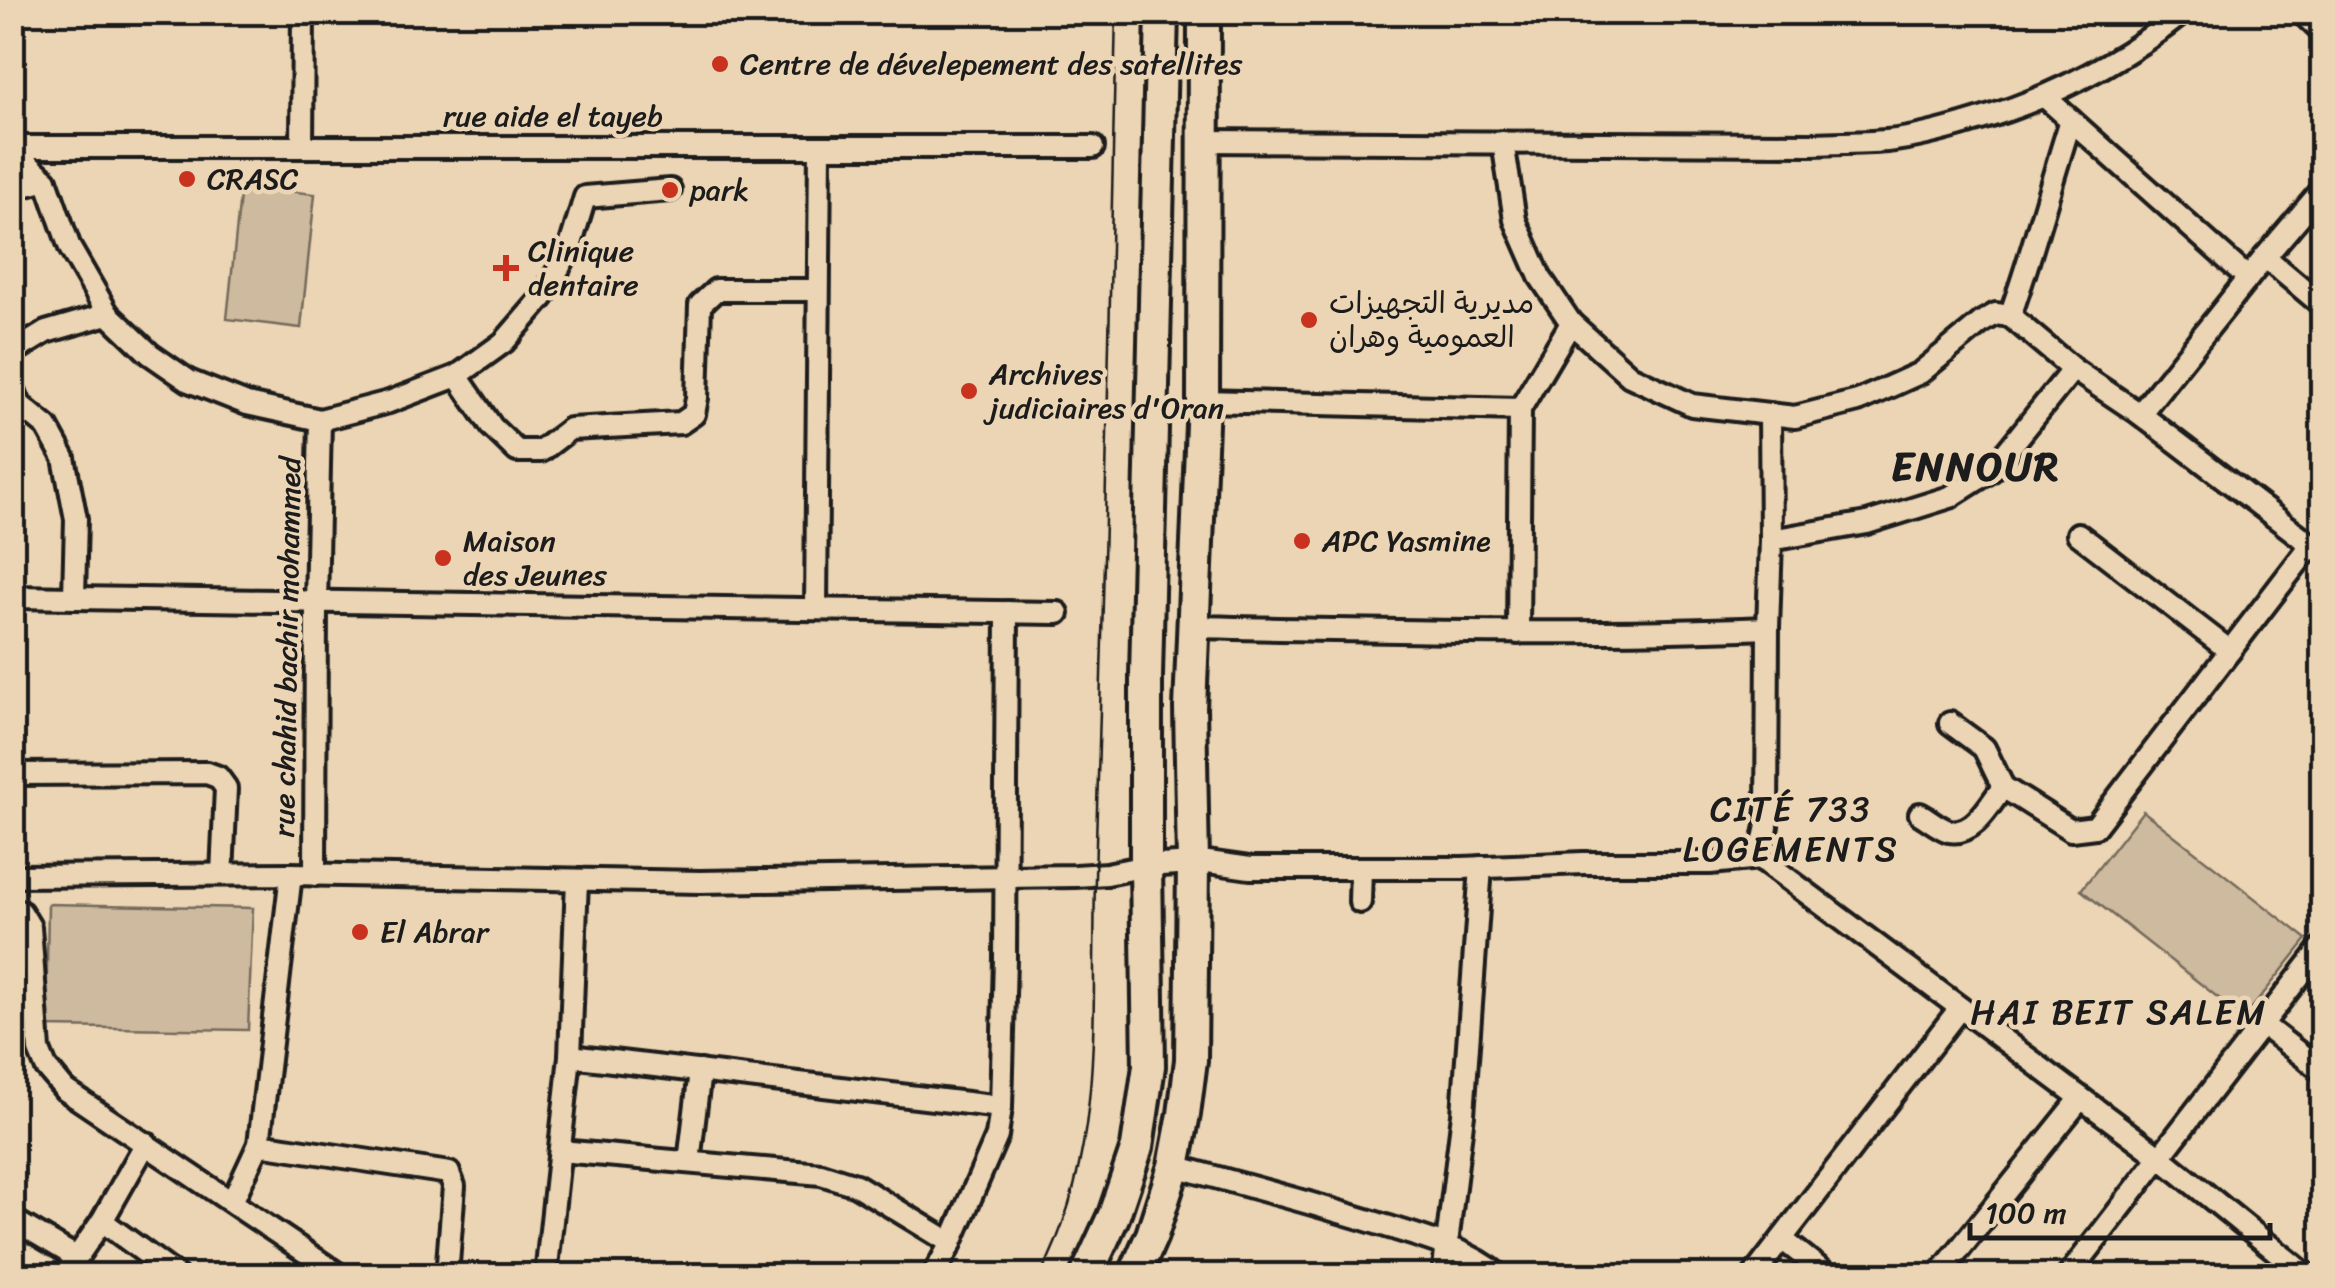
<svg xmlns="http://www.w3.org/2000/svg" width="2335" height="1288" font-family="Sriracha,'Playpen Sans Arabic',sans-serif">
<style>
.pitch{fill:#ceba9e;stroke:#756b5d;stroke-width:2.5}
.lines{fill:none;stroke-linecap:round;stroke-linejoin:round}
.street-casing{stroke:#1c1c1c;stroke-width:28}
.secondary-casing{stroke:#1c1c1c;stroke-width:38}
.street{stroke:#ecd5b4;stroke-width:20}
.secondary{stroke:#ecd5b4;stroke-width:30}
.tram{stroke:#1c1c1c;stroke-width:2.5}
.poi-dot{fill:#c8321e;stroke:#ecd5b4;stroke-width:4}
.labels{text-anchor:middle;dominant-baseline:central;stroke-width:9;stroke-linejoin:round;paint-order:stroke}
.poi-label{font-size:30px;fill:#1c1c1c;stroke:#ecd5b4;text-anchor:start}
.street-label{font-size:30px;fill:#1c1c1c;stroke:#ecd5b4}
.quarter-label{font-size:35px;letter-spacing:2.5px;fill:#1c1c1c;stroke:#ecd5b4}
.district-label{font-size:40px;font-weight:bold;letter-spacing:2.5px;fill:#1c1c1c;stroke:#ecd5b4}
</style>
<rect width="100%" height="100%" fill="#ecd5b4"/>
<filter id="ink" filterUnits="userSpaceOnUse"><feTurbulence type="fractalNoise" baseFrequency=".01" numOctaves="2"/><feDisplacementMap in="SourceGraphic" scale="20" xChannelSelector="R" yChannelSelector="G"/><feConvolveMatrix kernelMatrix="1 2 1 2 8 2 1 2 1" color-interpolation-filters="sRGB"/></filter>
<g filter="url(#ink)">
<g class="pitch">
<polygon points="241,186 315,194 301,328 227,319"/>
<polygon points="2143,811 2307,939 2244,1018 2081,890"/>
<polygon points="48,904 253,908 248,1030 46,1027"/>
</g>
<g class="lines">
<defs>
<g id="street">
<polyline points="2301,12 2322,32"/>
<polyline points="2045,97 2248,278"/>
<path d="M1202,141L1810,144C1835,143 1862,143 1887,141C1918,138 1949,129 1978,120C2054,97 2121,62 2184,12"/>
<polyline points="1503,142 1515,220 1540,277 1571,323 1630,376 1692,405 1795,417 1858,401 1920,373 1982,322 1996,314 2010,316 2073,369 2140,414 2322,553"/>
<polyline points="302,146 303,12"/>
<polyline points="12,147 1093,147"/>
<polyline points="12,150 46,180 70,248 108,314 150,354 189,381 247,404 320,420 389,402 457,376 504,342 543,297 569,250 585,197 670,190"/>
<polyline points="12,189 46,180"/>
<polyline points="2265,257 2322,305"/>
<path d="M2010,316C2033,252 2050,185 2071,120"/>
<polyline points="12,356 15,351 46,332 108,314"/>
<polyline points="457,376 492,427 517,451 541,451 570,429 681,423 694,414 697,398 700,305 716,290 817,290"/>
<polyline points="12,385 20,405 47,427 64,458 76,519 74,596"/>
<polyline points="1203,401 1520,409"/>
<polyline points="2140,414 2265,257 2322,190"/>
<polyline points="2078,534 2230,651"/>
<polyline points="1771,540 1867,523 1950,497 1991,471 2073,369"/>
<polyline points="12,597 1058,613"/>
<polyline points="816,609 820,148"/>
<path d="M1193,627C1385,631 1576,636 1768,628"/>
<polyline points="1518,633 1520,409 1571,323"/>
<polyline points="1950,723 1984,748 2003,787"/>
<polyline points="12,774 207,773 218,777 226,788 222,874"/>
<path d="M1920,814C1929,819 1939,828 1949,831C1974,836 1990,804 2003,787L2071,830L2095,827L2311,545"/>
<polyline points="1760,858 1767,826 1768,628 1771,540 1770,414"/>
<polyline points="315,875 316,605 320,420"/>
<polyline points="12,876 291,874 700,882 1075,876 1107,874 1146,866 1208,862 1250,868 1462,868 1583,863 1710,863 1760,858 2160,1157 2307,1276"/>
<polyline points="1360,902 1361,868"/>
<polyline points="12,908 21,912 30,927 39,1050 46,1067 65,1090 341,1276"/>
<polyline points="2263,1025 2322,1071"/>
<polyline points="570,1056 1001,1107"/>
<polyline points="259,1144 449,1173 454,1186 447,1276"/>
<polyline points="560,1151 821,1174 856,1185 951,1243"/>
<polyline points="689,1162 700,1071"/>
<path d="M1174,1166C1245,1185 1316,1204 1386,1226C1425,1238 1467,1249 1500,1276"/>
<polyline points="232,1202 259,1144 291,874"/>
<polyline points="12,1219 76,1257"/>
<polyline points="102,1221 177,1276"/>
<polyline points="1782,1239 1829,1276"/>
<polyline points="64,1276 102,1221 146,1143"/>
<polyline points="546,1276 570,1056 577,880"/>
<polyline points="933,1276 951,1243 997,1136 1001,1107 1005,958 1007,612"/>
<polyline points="1443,1276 1463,1114 1481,867"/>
<polyline points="1753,1276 1960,1008"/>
<polyline points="1938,1276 2081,1098"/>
<polyline points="2068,1276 2322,947"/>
</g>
<g id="secondary">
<polyline points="1086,1276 1114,1215 1137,1147 1149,1066 1146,866 1146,676 1162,12"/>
<polyline points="1134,1276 1152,1235 1174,1166 1184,1114 1191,1060 1193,863 1190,708 1203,401 1204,12"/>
</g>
</defs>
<use href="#street" class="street-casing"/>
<use href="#secondary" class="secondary-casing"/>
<use href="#street" class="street"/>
<use href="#secondary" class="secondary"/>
<path class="tram" d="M1040,1276C1091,1178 1094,1073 1094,966C1094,913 1095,860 1097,807C1106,542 1110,277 1116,12"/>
</g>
</g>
<g class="poi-dot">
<circle cx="720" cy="64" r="10"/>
<circle cx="187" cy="179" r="10"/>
<circle cx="670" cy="190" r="10"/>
<path d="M501 253h10v10h10v10h-10v10h-10v-10h-10v-10h10z"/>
<circle cx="1309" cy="320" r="10"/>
<circle cx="969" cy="391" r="10"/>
<circle cx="1302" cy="541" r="10"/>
<circle cx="443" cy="558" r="10"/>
<circle cx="360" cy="932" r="10"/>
</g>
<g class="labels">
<g class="poi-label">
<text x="740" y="64">Centre de dévelepement des satellites</text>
<text x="207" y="179">CRASC</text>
<text x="690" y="190">park</text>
<text x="528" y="251">Clinique<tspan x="528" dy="34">dentaire</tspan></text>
<text x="1329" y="303">مديرية التجهيزات<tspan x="1329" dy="34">العمومية وهران</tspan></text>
<text x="989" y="374">Archives<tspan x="989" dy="34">judiciaires d'Oran</tspan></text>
<text x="463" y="541">Maison<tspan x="463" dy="34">des Jeunes</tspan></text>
<text x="1322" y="541">APC Yasmine</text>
<text x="380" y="932">El Abrar</text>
</g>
<g class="street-label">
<text x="553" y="116">rue aide el tayeb</text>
<text transform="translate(287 647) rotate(-89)">rue chahid bachir mohammed</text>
</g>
<g class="quarter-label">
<text x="1791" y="809">CITÉ 733<tspan x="1791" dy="40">LOGEMENTS</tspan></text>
<text x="2119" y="1012">HAI BEIT SALEM</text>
</g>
<g class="district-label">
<text x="1976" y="466">ENNOUR</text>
</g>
</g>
<rect width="2335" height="1288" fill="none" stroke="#ecd5b4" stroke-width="50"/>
<rect x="25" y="25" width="2285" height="1238" fill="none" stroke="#1c1c1c" stroke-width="4" filter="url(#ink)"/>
<path d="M1970 1223v15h300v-15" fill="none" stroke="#1c1c1c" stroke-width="5"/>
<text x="1985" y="1223" font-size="30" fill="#1c1c1c" stroke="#ecd5b4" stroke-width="8" paint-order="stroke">100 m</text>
</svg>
